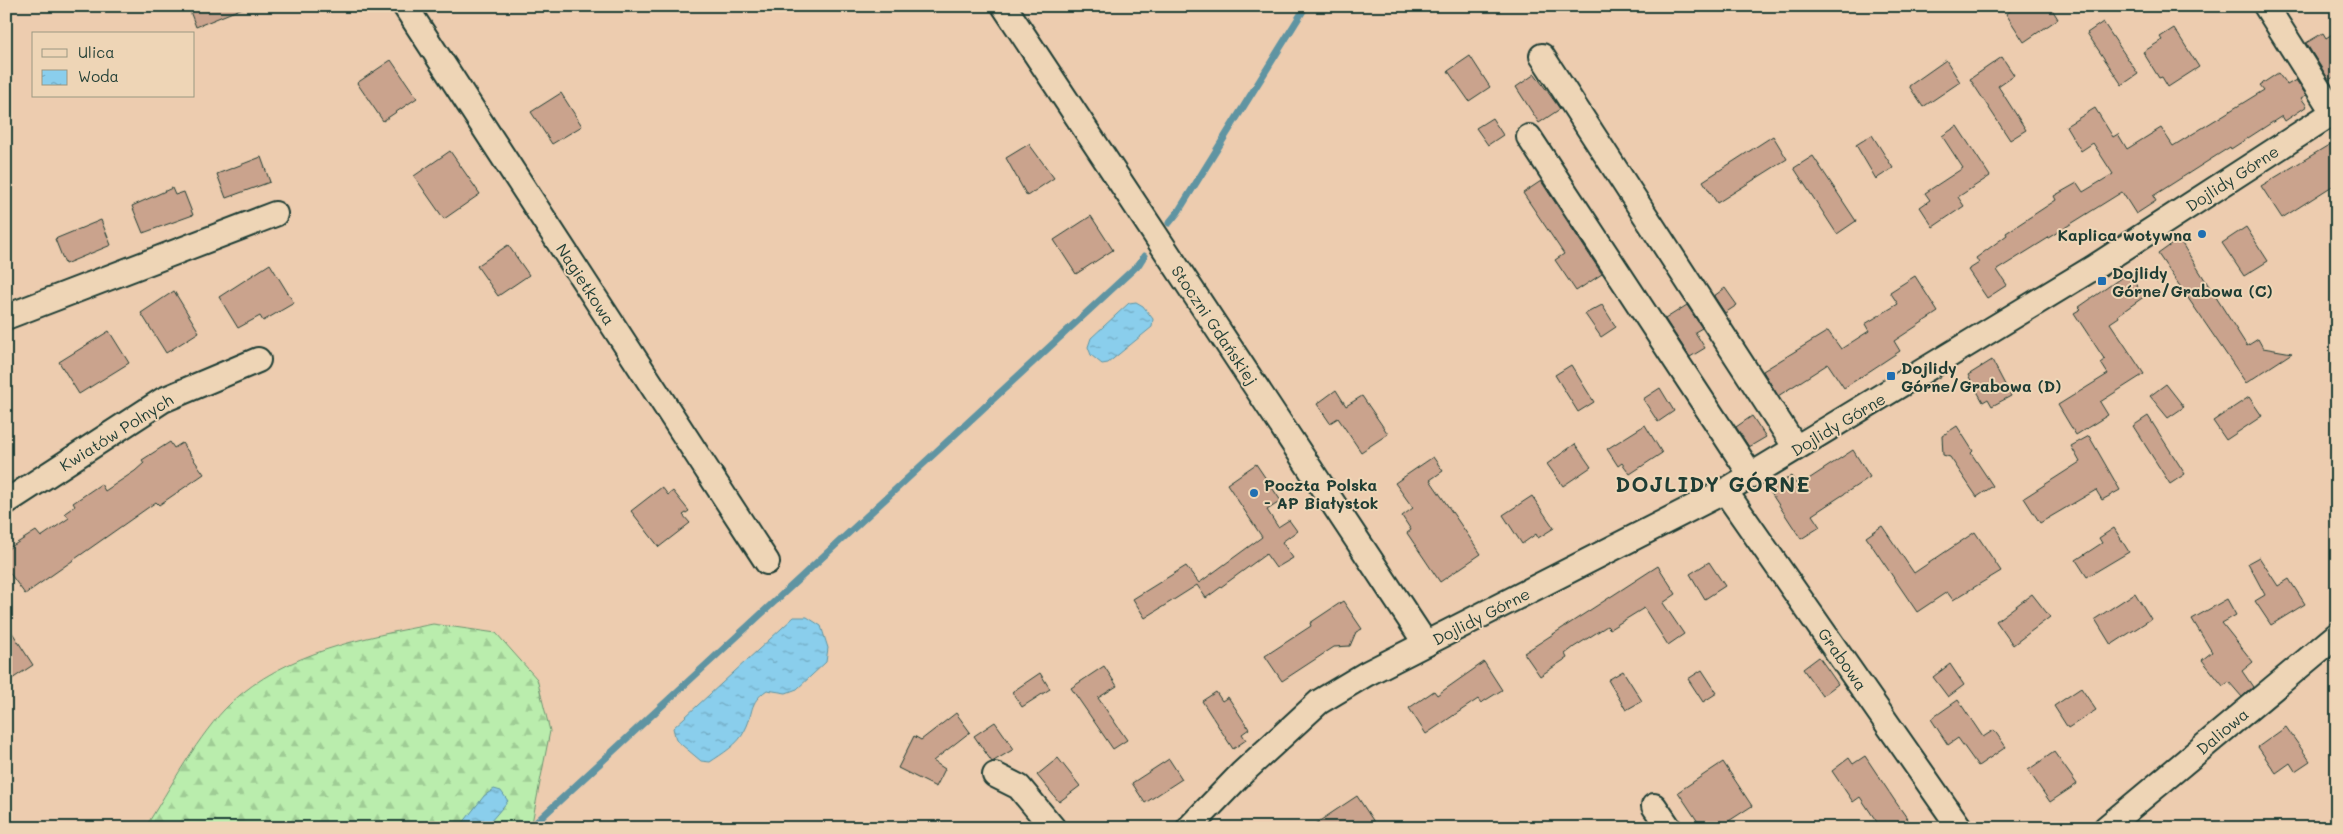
<svg xmlns="http://www.w3.org/2000/svg" width="2343" height="834" font-family="Mali,sans-serif">
<style>
.forest{fill:url(#forest-firs);stroke:#6c9570}
.water{fill:url(#water-ripples);stroke:#5f94a2}
.lines{fill:none;stroke-linecap:round;stroke-linejoin:round}
.stream{stroke:#5f94a2;stroke-width:7}
.building{fill:#caa38d;stroke:#1f3d34}
.minor-casing{stroke:#1f3d34;stroke-width:28}
.minor{stroke:#eed5b6;stroke-width:24}
.poi-dot{fill:#1f6fb2;stroke:#eed5b6;stroke-width:2}
.labels{text-anchor:middle;dominant-baseline:central;stroke-width:4;stroke-linejoin:round;paint-order:stroke}
.street-label{font-size:16px;fill:#1f3d34;stroke:#eed5b6}
.poi-label{font-size:16px;font-weight:bold;fill:#1f3d34;stroke:#eed5b6;text-anchor:start}
.district-label{font-size:21px;font-weight:bold;letter-spacing:1px;fill:#1f3d34;stroke:#eed5b6}
</style>
<defs>
<pattern id="forest-firs" width="22" height="20" patternUnits="userSpaceOnUse" patternTransform="scale(1.25)"><rect width="22" height="20" fill="#baedad"/><path d="M5 1l3.5 6h-7zM16 11l3.5 6h-7z" fill="#9fcc95"/></pattern>
<pattern id="water-ripples" width="26" height="14" patternUnits="userSpaceOnUse" patternTransform="scale(1.25)"><rect width="26" height="14" fill="#8aceec"/><path d="M2 4q2-2 4 0t4 0M15 11q2-2 4 0t4 0" fill="none" stroke="#70a8c0"/></pattern>
</defs>
<rect width="100%" height="100%" fill="#edccaf"/>
<filter id="ink" filterUnits="userSpaceOnUse"><feTurbulence type="fractalNoise" baseFrequency=".02" numOctaves="2"/><feDisplacementMap in="SourceGraphic" scale="10" xChannelSelector="R" yChannelSelector="G"/><feConvolveMatrix kernelMatrix="1 2 1 2 8 2 1 2 1" color-interpolation-filters="sRGB"/></filter>
<g filter="url(#ink)">
<path class="forest" d="M433,624L496,633L537,679L550,731L531,828H145C169,790 199,733 231,703C285,652 363,638 433,624Z"/>
<g class="water">
<polygon points="1136,302 1143,306 1153,319 1152,327 1108,363 1102,364 1091,355 1088,347 1091,338 1129,303"/>
<path d="M794,617H807L821,626L828,648L826,662L797,689L786,693L767,690C748,703 754,713 745,730C739,744 722,754 710,762L701,761L676,740L673,728Z"/>
<polygon points="494,789 501,791 508,801 485,828 459,828 484,796"/>
</g>
<g class="lines">
<g class="stream">
<polyline points="1169,223 1178,212 1306,6"/>
<polyline points="530,828 1139,264 1144,256"/>
</g>
</g>
<g class="building">
<polygon points="188,6 245,6 245,7 196,27"/>
<polygon points="2017,6 2050,6 2058,19 2024,42 2006,14"/>
<polygon points="2103,22 2138,74 2122,85 2087,33"/>
<polygon points="2174,28 2199,67 2168,87 2162,77 2159,78 2143,52 2162,40 2160,37"/>
<polygon points="2337,31 2337,75 2329,80 2306,43 2323,33 2326,38"/>
<polygon points="1470,56 1490,87 1469,101 1448,71"/>
<polygon points="2002,57 2014,75 1998,86 2026,130 2010,140 1970,79"/>
<polygon points="391,60 417,98 383,121 357,83"/>
<polygon points="1946,60 1960,82 1923,107 1909,86"/>
<polygon points="2278,73 2287,85 2296,80 2306,95 2301,98 2307,106 2285,121 2282,116 2231,149 2230,147 2153,196 2156,201 2136,214 2122,192 1997,270 2007,285 1987,298 1968,270 1979,263 1976,258 2007,235 2006,233 2056,200 2054,196 2077,183 2083,192 2113,174 2093,143 2081,151 2066,126 2095,108 2113,137 2118,134 2127,149 2161,128 2173,146 2264,90 2260,85"/>
<polygon points="1535,74 1560,109 1539,123 1516,87"/>
<polygon points="561,93 582,126 552,144 531,112"/>
<polygon points="1492,118 1503,135 1488,145 1476,128"/>
<polygon points="1957,126 1990,176 1958,197 1964,206 1933,227 1920,207 1930,200 1925,193 1963,168 1942,136"/>
<polygon points="1872,135 1893,168 1876,179 1856,145"/>
<polygon points="1773,136 1787,159 1717,203 1703,181"/>
<polygon points="2337,140 2337,183 2282,218 2261,186"/>
<polygon points="1029,144 1054,178 1027,196 1006,158"/>
<polygon points="450,151 480,194 444,219 414,176"/>
<polygon points="1813,156 1856,221 1837,234 1794,168"/>
<polygon points="261,157 270,182 226,198 217,174"/>
<polygon points="1541,181 1602,274 1576,291 1555,260 1564,254 1523,193"/>
<polygon points="172,188 175,195 184,192 193,215 143,233 132,206"/>
<polygon points="1091,216 1113,250 1076,274 1054,240"/>
<polygon points="101,220 111,245 65,264 55,239"/>
<polygon points="2246,227 2268,261 2244,276 2222,243"/>
<polygon points="2179,239 2247,346 2258,339 2263,348 2292,353 2246,383 2158,254"/>
<polygon points="508,245 529,275 498,296 477,266"/>
<polygon points="270,264 294,303 263,321 260,316 238,328 219,297"/>
<polygon points="2128,273 2145,296 2118,315 2119,317 2110,323 2144,374 2100,402 2108,415 2076,435 2058,405 2108,374 2101,363 2105,360 2074,313 2081,309 2079,307"/>
<polygon points="1915,276 1938,312 1894,341 1900,351 1844,388 1828,364 1778,396 1763,371 1828,331 1841,349 1869,331 1865,324 1898,304 1890,292"/>
<polygon points="1725,288 1737,305 1725,313 1714,296"/>
<polygon points="174,291 199,332 166,353 141,313"/>
<polygon points="1602,305 1616,327 1601,337 1585,314"/>
<polygon points="1687,305 1702,328 1695,332 1705,348 1690,357 1665,319"/>
<polygon points="109,331 129,363 79,394 59,362"/>
<polygon points="1992,360 2011,396 1992,406 1988,399 1983,402 1968,375"/>
<polygon points="1571,365 1594,402 1578,412 1555,375"/>
<polygon points="2166,384 2184,407 2168,418 2150,396"/>
<polygon points="1660,388 1674,411 1658,422 1643,399"/>
<polygon points="1336,390 1346,406 1362,396 1388,434 1361,452 1338,418 1330,423 1317,404"/>
<polygon points="2249,397 2262,416 2226,440 2213,421"/>
<polygon points="1752,416 1766,437 1749,447 1736,427"/>
<polygon points="2148,416 2185,474 2170,484 2133,426"/>
<polygon points="1645,425 1662,453 1630,474 1622,463 1618,466 1607,449"/>
<polygon points="1957,426 1973,451 1971,453 1993,486 1977,497 1950,457 1943,455 1942,436"/>
<polygon points="2089,436 2120,490 2102,500 2096,490 2040,523 2024,498 2080,462 2071,446"/>
<polygon points="170,442 174,448 182,443 204,474 159,505 156,502 25,594 6,568 6,550 36,531 41,537 69,518 65,513 75,506 73,503 101,484 105,491 135,471 144,463 142,460"/>
<polygon points="1575,444 1591,467 1563,486 1547,464"/>
<polygon points="1853,450 1870,477 1812,515 1820,527 1801,539 1769,490 1791,476 1798,486"/>
<polygon points="1433,457 1443,471 1430,480 1481,554 1440,582 1407,533 1411,530 1402,516 1413,508 1395,483"/>
<polygon points="1256,464 1281,501 1267,510 1278,527 1289,520 1297,531 1282,542 1293,558 1276,568 1266,554 1206,598 1197,585 1145,618 1133,599 1186,566 1199,583 1262,537 1227,484"/>
<polygon points="662,487 668,495 673,491 689,511 683,515 690,523 659,547 631,511"/>
<polygon points="1532,496 1554,528 1538,538 1536,534 1522,544 1503,515"/>
<polygon points="1882,526 1914,573 1975,532 2001,571 1953,600 1947,592 1917,612 1866,537"/>
<polygon points="2114,528 2129,552 2087,577 2076,560 2102,543 2099,538"/>
<polygon points="2259,557 2278,586 2289,579 2305,604 2271,625 2255,601 2265,595 2248,563"/>
<polygon points="1709,562 1725,586 1705,599 1690,574"/>
<polygon points="1658,566 1676,594 1663,603 1684,634 1668,645 1644,608 1610,629 1607,626 1574,647 1565,654 1567,658 1540,676 1524,653"/>
<polygon points="2135,593 2151,619 2111,645 2095,619"/>
<polygon points="2032,594 2050,617 2013,645 1996,621"/>
<polygon points="2227,599 2236,615 2222,623 2253,662 2242,671 2253,687 2242,697 2229,682 2223,686 2202,660 2212,652 2192,619"/>
<polygon points="1343,601 1362,629 1356,632 1350,646 1334,647 1282,681 1265,656 1311,626 1310,623"/>
<polygon points="6,623 33,665 6,683"/>
<polygon points="1819,657 1838,684 1822,696 1803,669"/>
<polygon points="1484,662 1502,690 1481,703 1478,699 1426,734 1409,708 1434,691 1437,695"/>
<polygon points="1950,664 1964,685 1948,697 1933,677"/>
<polygon points="1104,666 1117,686 1098,698 1127,740 1113,749 1071,688"/>
<polygon points="1702,670 1717,693 1703,702 1688,679"/>
<polygon points="1623,671 1642,701 1626,710 1608,680"/>
<polygon points="1040,673 1050,689 1022,707 1012,692"/>
<polygon points="2081,688 2096,710 2068,728 2054,706"/>
<polygon points="1216,692 1222,701 1228,697 1249,729 1242,734 1246,740 1233,749 1202,701"/>
<polygon points="1958,700 1983,737 1994,730 2006,747 1978,766 1958,738 1948,745 1931,719"/>
<polygon points="956,713 970,732 933,761 945,769 936,787 898,768 914,736 921,740"/>
<polygon points="995,722 1014,749 992,762 974,736"/>
<polygon points="2286,727 2310,761 2295,771 2290,763 2276,773 2258,747"/>
<polygon points="2054,752 2077,784 2050,802 2028,770"/>
<polygon points="1865,756 1895,801 1914,828 1881,828 1860,797 1853,802 1832,771 1849,758 1853,764"/>
<polygon points="1058,758 1080,786 1059,802 1037,775"/>
<polygon points="1169,759 1182,779 1145,803 1132,783"/>
<polygon points="1723,762 1752,806 1718,828 1702,828 1678,792"/>
<polygon points="1357,796 1378,828 1309,828"/>
</g>
<g class="lines">
<defs>
<g id="minor">
<polyline points="405,6 767,562"/>
<polyline points="1004,6 1426,644"/>
<polyline points="2266,6 2333,112"/>
<polyline points="1542,56 1796,448"/>
<polyline points="1529,137 1751,475"/>
<polyline points="6,317 275,214"/>
<polyline points="1725,491 1960,828"/>
<polyline points="6,502 163,400 258,360"/>
<polyline points="995,775 1019,787 1053,828"/>
<polyline points="1654,806 1669,828"/>
<polyline points="1189,828 1242,773 1319,702 1366,674 1725,491 2093,268 2337,110"/>
<polyline points="2106,828 2337,635"/>
</g>
</defs>
<use href="#minor" class="minor-casing"/>
<use href="#minor" class="minor"/>
</g>
</g>
<g class="poi-dot">
<circle cx="2202" cy="234" r="5"/>
<rect x="2097" y="276" width="10" height="10" rx="2.5"/>
<rect x="1886" y="371" width="10" height="10" rx="2.5"/>
<circle cx="1254" cy="493" r="5"/>
</g>
<g class="labels">
<g class="street-label">
<text transform="translate(2232 178) rotate(-33)">Dojlidy Górne</text>
<text transform="translate(586 284) rotate(57)">Nagietkowa</text>
<text transform="translate(1215 325) rotate(56)">Stoczni Gdańskiej</text>
<text transform="translate(1838 424) rotate(-31)">Dojlidy Górne</text>
<text transform="translate(116 432) rotate(-32)">Kwiatów Polnych</text>
<text transform="translate(1481 616) rotate(-27)">Dojlidy Górne</text>
<text transform="translate(1843 659) rotate(55)">Grabowa</text>
<text transform="translate(2222 731) rotate(-40)">Daliowa</text>
</g>
<g class="poi-label">
<text x="2192" y="234" text-anchor="end">Kaplica wotywna</text>
<text x="2112" y="272">Dojlidy<tspan x="2112" dy="18">Górne/Grabowa (C)</tspan></text>
<text x="1901" y="367">Dojlidy<tspan x="1901" dy="18">Górne/Grabowa (D)</tspan></text>
<text x="1264" y="484">Poczta Polska<tspan x="1264" dy="18">- AP Białystok</tspan></text>
</g>
<g class="district-label">
<text x="1713" y="483">DOJLIDY GÓRNE</text>
</g>
</g>
<rect width="2343" height="834" fill="none" stroke="#eed5b6" stroke-width="25"/>
<rect x="12" y="12" width="2318" height="809" fill="none" stroke="#1f3d34" stroke-width="2" filter="url(#ink)"/>
<rect x="32" y="32" width="162" height="65" fill="#eed5b6" stroke="#9b9882"/>
<rect x="42" y="49" width="25" height="8" fill="#eed5b6" stroke="#9b9882"/>
<text x="78" y="58" font-size="15" fill="#1f3d34">Ulica</text>
<rect x="42" y="70" width="25" height="15" fill="url(#water-ripples)" stroke="#9b9882"/>
<text x="78" y="82" font-size="15" fill="#1f3d34">Woda</text>
</svg>
